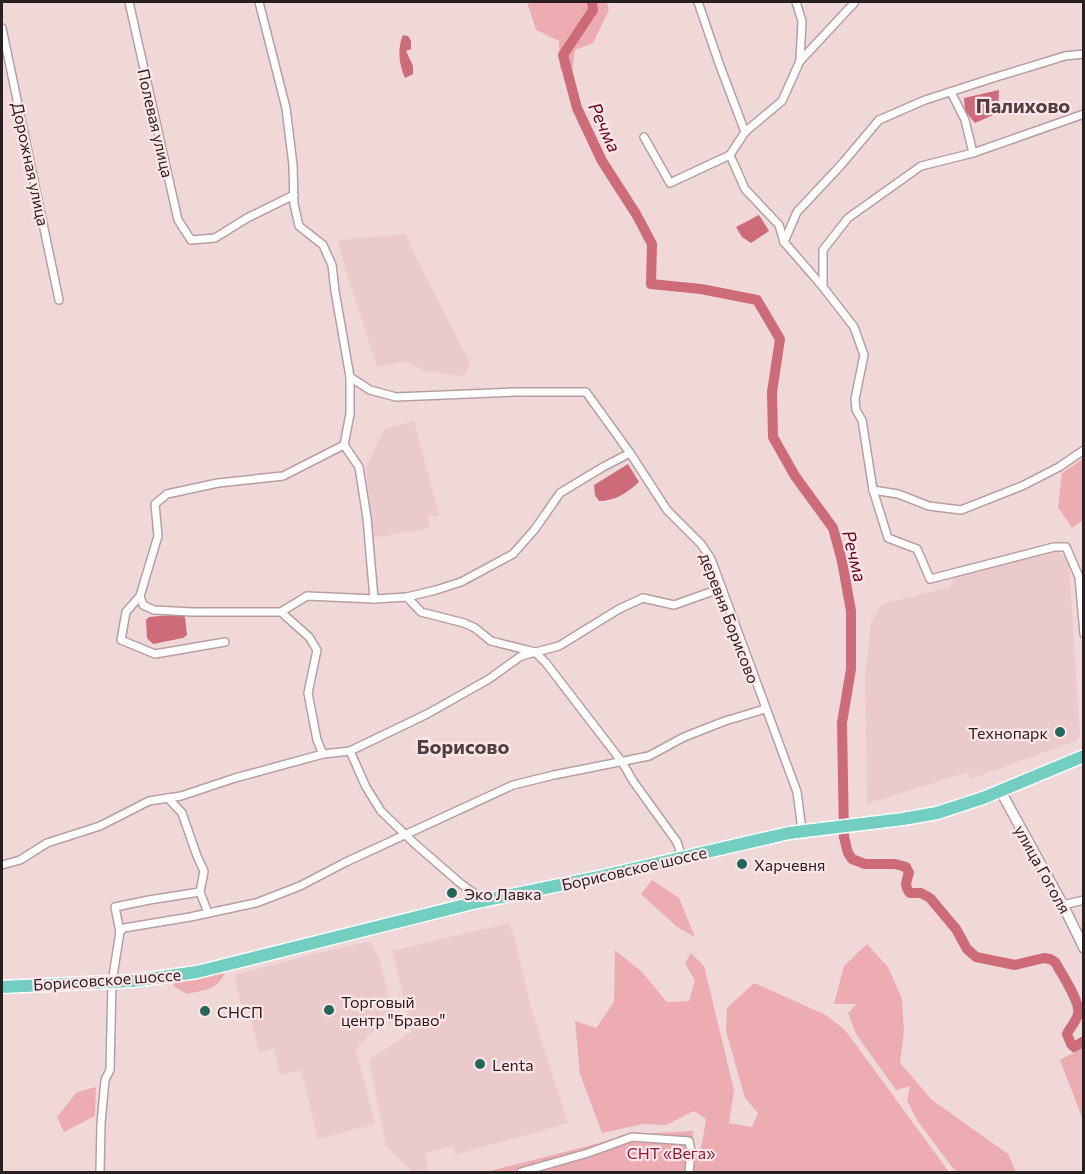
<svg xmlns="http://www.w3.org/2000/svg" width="1085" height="1174" font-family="Commissioner,sans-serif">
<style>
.built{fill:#ebcacd}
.green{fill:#ecacb2}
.water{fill:#cd6b78}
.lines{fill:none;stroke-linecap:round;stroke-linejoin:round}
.river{stroke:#cd6b78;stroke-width:10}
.minor-casing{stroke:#b79fa1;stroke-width:10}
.tertiary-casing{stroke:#b79fa1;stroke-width:12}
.primary-casing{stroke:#fff;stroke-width:15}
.minor{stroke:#fff;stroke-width:7}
.tertiary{stroke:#fff;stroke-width:9}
.primary{stroke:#72cec0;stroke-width:12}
.poi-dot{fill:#21675a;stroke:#fee5e7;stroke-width:2}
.labels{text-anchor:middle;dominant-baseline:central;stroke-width:4.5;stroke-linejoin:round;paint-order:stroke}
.street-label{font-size:16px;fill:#281f20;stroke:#fee5e7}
.poi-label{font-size:16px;fill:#281f20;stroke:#fee5e7;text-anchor:start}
.park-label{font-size:16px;fill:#911937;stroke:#fee5e7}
.water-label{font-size:18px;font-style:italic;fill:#630621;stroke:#fee5e7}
.quarter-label{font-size:20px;font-weight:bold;fill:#513d3f;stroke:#fee5e7}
</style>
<rect width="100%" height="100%" fill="#f0d8d9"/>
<g class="built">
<polygon points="406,234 411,248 470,363 464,376 424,371 405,361 377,367 345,268 338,240"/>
<polygon points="414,421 439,515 427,517 430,528 373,538 366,467 384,429"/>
<polygon points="1055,550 1065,557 1069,565 1080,735 1076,741 970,779 968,772 867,804 865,676 871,622 882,604 950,587 955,575"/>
<polygon points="509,923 514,936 531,1007 568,1123 455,1155 453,1146 425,1153 429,1172 412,1172 386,1145 369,1060 412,1032 392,951"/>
<polygon points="366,942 370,942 379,958 392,1010 382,1016 383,1021 356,1049 375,1124 318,1139 301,1070 280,1075 274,1048 259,1052 247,1004 241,1005 234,975 314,954"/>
</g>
<g class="green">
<polygon points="527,2 607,2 609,10 593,43 575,50 571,83 560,68 559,41 536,30"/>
<polygon points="1083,459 1083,520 1072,528 1058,507 1062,473"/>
<polygon points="652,880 679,898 695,937 677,927 641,894"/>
<polygon points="867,944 888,967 902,999 904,1032 900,1063 932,1100 1008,1154 1016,1172 958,1172 952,1167 917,1120 907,1100 910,1086 896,1090 856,1034 848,1013 857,1004 834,1004 844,966"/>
<polygon points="615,950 642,972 667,1002 689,1001 695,981 685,963 691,953 704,966 734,1090 729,1123 752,1127 758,1113 745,1098 726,1031 727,1008 754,983 826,1015 845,1030 949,1172 692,1172 693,1163 702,1144 706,1119 694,1111 666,1125 643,1124 602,1133 580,1074 575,1021 596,1028 614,1002"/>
<path d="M223,973L224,975C215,991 204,990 187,994L173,986L175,983Z"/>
<polygon points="1082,1048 1084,1050 1083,1120 1060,1060"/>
<polygon points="96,1087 95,1116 64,1132 57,1117 77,1092"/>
<polygon points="693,1131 691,1172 491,1172 490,1171 634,1134"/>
</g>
<g class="water">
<path d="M403,35L408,36L411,41V49L406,51L413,66V74L405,78C399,64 397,49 403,35Z"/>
<polygon points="999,90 998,113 975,123 965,111 964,98"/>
<polygon points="759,215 769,231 751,243 742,237 736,227"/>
<path d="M628,464L639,482C627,493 615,501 599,501L595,495L594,485Z"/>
<polygon points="182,614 185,617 187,635 183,638 153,644 147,638 146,620 149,617"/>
</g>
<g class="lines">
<path class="river" d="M592,2L593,10L563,55L577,108L602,161L636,214L652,244L651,284L701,289L757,300L780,339L772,392L773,437L795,476L833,528L842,561L851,611V669L842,723L844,837L848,853L852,859L865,864H895L906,867L909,873C906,882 904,886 910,893H921L930,898L956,929L967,949L976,957L1015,965L1044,958L1050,959L1055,962C1061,973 1081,1002 1078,1014C1077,1020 1070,1028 1067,1034L1071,1044L1074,1047L1084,1041"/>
<defs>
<g id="minor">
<polyline points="129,2 178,220 191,240 215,238 247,218 294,195"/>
<polyline points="259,2 286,108 293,165 294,204 299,226 323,245 332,265 335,291 350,377 370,390 396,397 515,392 586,392 630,453 667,510 701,544 711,559 797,792 802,830"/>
<polyline points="698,2 720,66 745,132"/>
<polyline points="796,2 802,21 800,61"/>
<polyline points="2,28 59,300"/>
<polyline points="951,92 965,120 973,153"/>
<polyline points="644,137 670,183 730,155 745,132 782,101 800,61 855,2"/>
<polyline points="730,155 745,189 779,225 784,242 823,287 854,327 864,355 855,399 856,410 862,420 873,490 888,538 917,549 930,579 1054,547 1066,547 1079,577 1084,634"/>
<polyline points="784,242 797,212 841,165 879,120 925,100 993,78 1065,56 1084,54"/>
<polyline points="823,287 823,250 848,218 921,166 973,153 1084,114"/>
<polyline points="350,377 350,414 344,445 283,476 218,483 167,494 155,504 158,536 140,596 143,605 154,610 192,612 281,612 307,596 374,599 407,597 436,590 461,582 513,554 535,529 560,493 603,467 630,453"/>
<polyline points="344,445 359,467 367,518 374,599"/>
<polyline points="873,490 898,494 929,506 961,510 1022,486 1059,467 1084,450"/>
<polyline points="140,596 126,612 121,640 155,654 225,642"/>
<polyline points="407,597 421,612 464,623 475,628 491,641 535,652 546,663 622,762 633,781 677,842 682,857"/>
<polyline points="281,612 309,637 317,650 308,693 317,740 323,754"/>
<polyline points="350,751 366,787 381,811 414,843 460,883 474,893 477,902"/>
<polyline points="168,798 182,813 197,856 204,871 200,892 208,913"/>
<polyline points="2,865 20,860 47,843 100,826 149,801 181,796 235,778 323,754 350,751 427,714 489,679 521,656 559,646 619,609 643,598 674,605 722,588"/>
<polyline points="1063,905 1084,900"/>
<polyline points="120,932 115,907 149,900 200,892"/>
<polyline points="100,1172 101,1123 105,1080 110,1070 112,982 120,932 124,928 190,917 256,903 300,886 346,862 513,785 554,775 649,756 684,737 725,721 765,709"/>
<polyline points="521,1172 588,1153 632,1137 689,1141 691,1151 689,1172"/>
</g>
<polyline id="tertiary" points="1000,790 1063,905 1084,948"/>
<polyline id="primary" points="2,987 133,981 197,972 477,902 594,878 789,833 903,819 937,813 983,798 1084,756"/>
</defs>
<use href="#minor" class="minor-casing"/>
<use href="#tertiary" class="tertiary-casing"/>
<use href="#primary" class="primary-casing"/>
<use href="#minor" class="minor"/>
<use href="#tertiary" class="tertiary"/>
<use href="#primary" class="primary"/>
</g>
<g class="poi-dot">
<circle cx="1060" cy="732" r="6"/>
<circle cx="742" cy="864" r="6"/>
<circle cx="452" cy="893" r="6"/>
<circle cx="329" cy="1010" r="6"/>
<circle cx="205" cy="1011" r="6"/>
<circle cx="480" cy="1064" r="6"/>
</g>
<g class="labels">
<g class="street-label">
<text transform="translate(156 123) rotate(77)">Полевая улица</text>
<text transform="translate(31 164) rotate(78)">Дорожная улица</text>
<text transform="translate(730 618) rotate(69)">деревня Борисово</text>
<text transform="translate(634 868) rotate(-13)">Борисовское шоссе</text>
<text transform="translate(1043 869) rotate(61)">улица Гоголя</text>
<text transform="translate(107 979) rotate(-4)">Борисовское шоссе</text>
</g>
<g class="poi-label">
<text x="1048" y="732" text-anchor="end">Технопарк</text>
<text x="754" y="864">Харчевня</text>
<text x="464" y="893">Эко Лавка</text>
<text x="341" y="1001">Торговый<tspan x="341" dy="18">центр "Браво"</tspan></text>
<text x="217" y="1011">СНСП</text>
<text x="492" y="1064">Lenta</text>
</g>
<g class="park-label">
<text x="671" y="1152">СНТ «Вега»</text>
</g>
<g class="water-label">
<text transform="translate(605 127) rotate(65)">Речма</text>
<text transform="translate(855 556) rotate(76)">Речма</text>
</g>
<g class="quarter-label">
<text x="1023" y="105">Палихово</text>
<text x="463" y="746">Борисово</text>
</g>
</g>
<rect width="1085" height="1174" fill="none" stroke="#281f20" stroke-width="6"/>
</svg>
